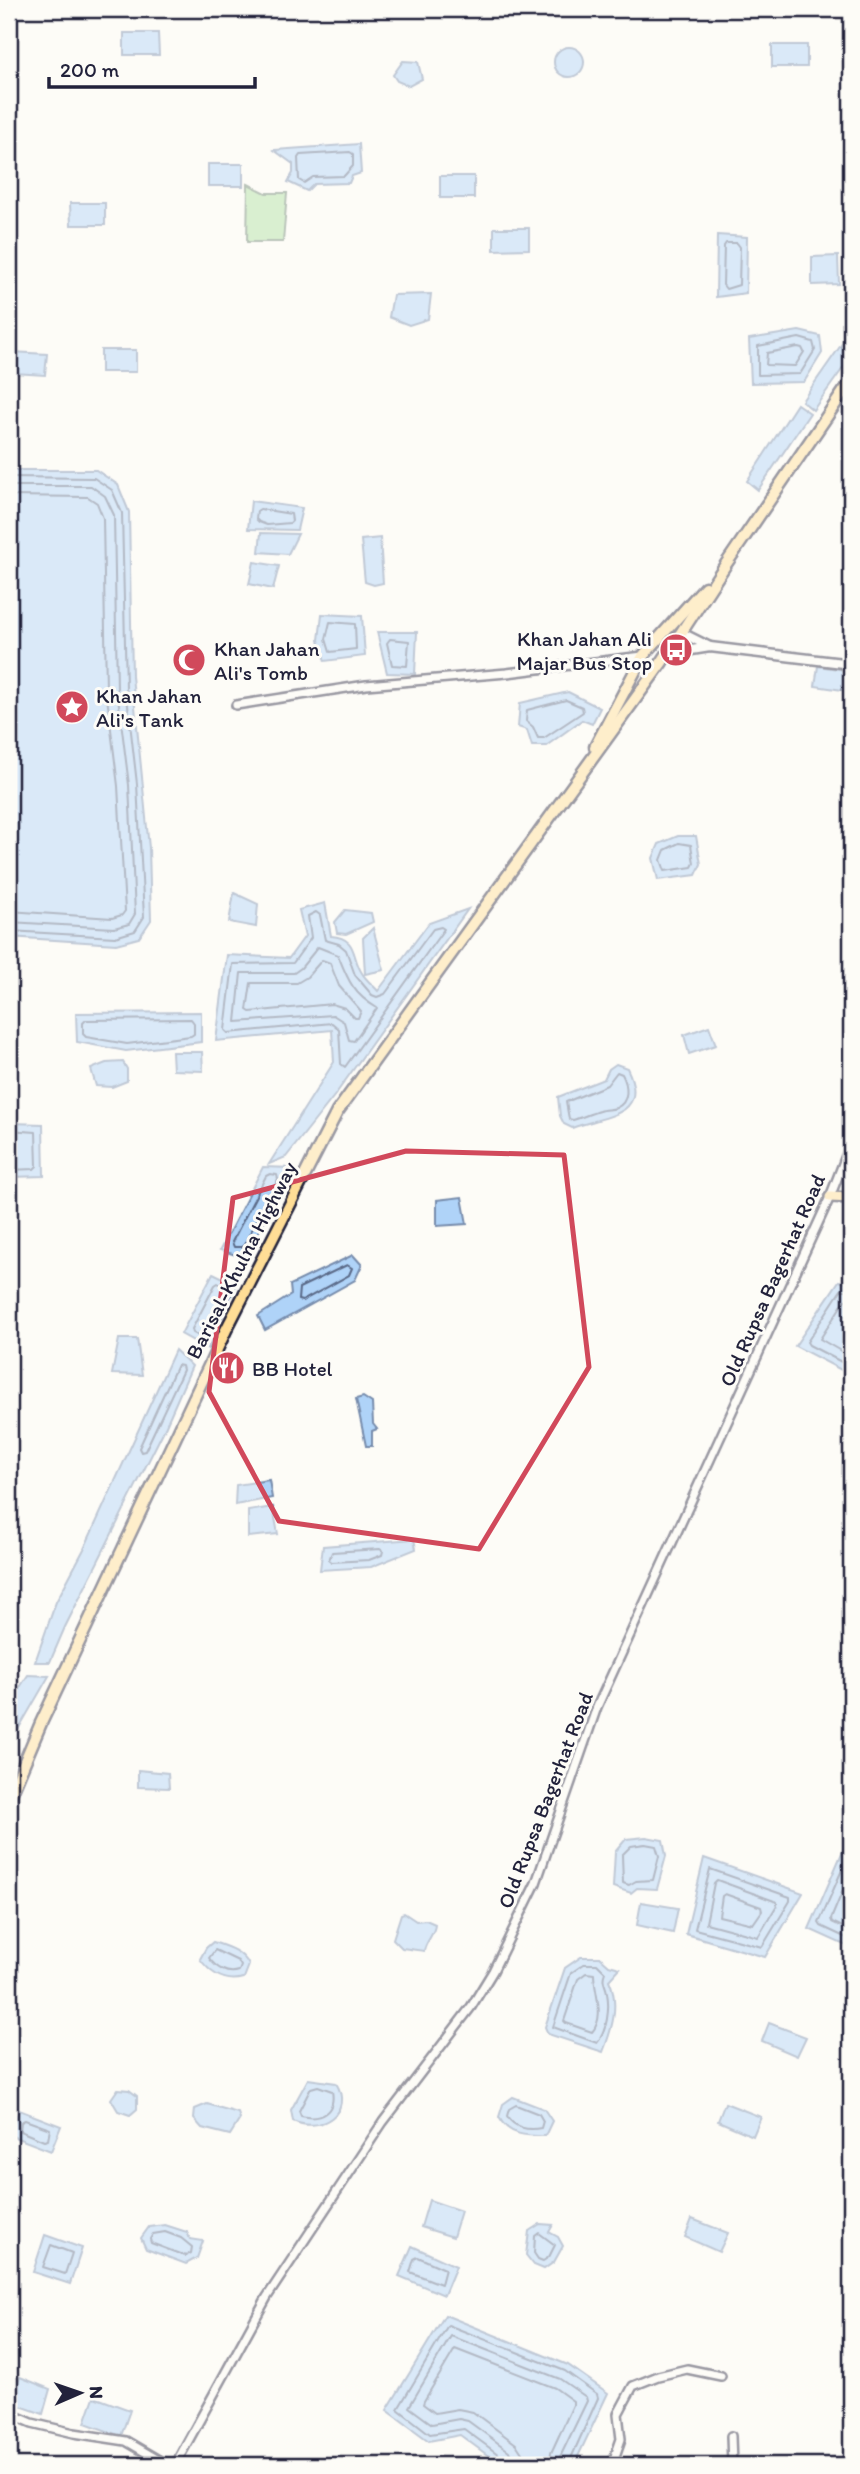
<svg xmlns="http://www.w3.org/2000/svg" width="860" height="2474" font-family="Itim,sans-serif">
<style>
.green{fill:#ade0a1;stroke:#68816e;stroke-width:2}
.water{fill:#afd3f8;stroke:#778cac;stroke-width:2}
.lines{fill:none;stroke-linecap:round;stroke-linejoin:round}
.shore{stroke:#5a6987;stroke-width:2}
.tertiary-casing{stroke:#22223b;stroke-width:12}
.secondary-casing{stroke:#22223b;stroke-width:13}
.primary-casing{stroke:#22223b;stroke-width:14}
.trunk-casing{stroke:#22223b;stroke-width:15}
.tertiary{stroke:#fdfcf7;stroke-width:7}
.secondary{stroke:#fdfcf7;stroke-width:8}
.primary{stroke:#ffdd96;stroke-width:9}
.trunk{stroke:#ffdd96;stroke-width:10}
.marked{fill:none;stroke:#d1495b;stroke-width:5;stroke-linejoin:round}
.labels{text-anchor:middle;dominant-baseline:central;stroke-width:6;stroke-linejoin:round;paint-order:stroke}
.poi-label{font-size:21px;fill:#22223b;stroke:#fdfcf7;text-anchor:start}
.street-label{font-size:21px;fill:#22223b;stroke:#fdfcf7}
</style>
<rect width="100%" height="100%" fill="#fdfcf7"/>
<filter id="ink" filterUnits="userSpaceOnUse"><feTurbulence type="fractalNoise" baseFrequency=".0143" numOctaves="2"/><feDisplacementMap in="SourceGraphic" scale="14" xChannelSelector="R" yChannelSelector="G"/><feConvolveMatrix kernelMatrix="1 2 1 2 8 2 1 2 1" color-interpolation-filters="sRGB"/></filter>
<g filter="url(#ink)">
<polygon class="green" points="248,184 266,193 287,193 283,242 247,242"/>
<g class="water">
<polygon points="124,33 158,33 159,55 124,55"/>
<rect x="772" y="45" width="35" height="22"/>
<circle cx="569" cy="62" r="15"/>
<polygon points="403,61 418,62 422,79 409,86 397,81 393,75"/>
<polygon points="359,144 361,173 352,176 349,183 314,184 307,191 288,182 293,173 293,164 274,150"/>
<rect x="208" y="164" width="35" height="22"/>
<rect x="440" y="176" width="34" height="22"/>
<polygon points="70,203 105,203 105,225 71,225"/>
<polygon points="494,228 529,228 529,249 494,250"/>
<polygon points="717,235 747,237 746,293 716,297"/>
<polygon points="838,256 839,284 812,285 812,257"/>
<polygon points="431,294 428,319 409,325 389,317 393,295"/>
<polygon points="799,331 820,336 822,353 804,382 751,383 749,339"/>
<polygon points="851,331 851,357 813,410 802,401"/>
<rect x="101" y="350" width="35" height="22"/>
<polygon points="12,352 47,354 45,375 14,373"/>
<polygon points="797,404 810,413 758,490 747,481"/>
<polygon points="9,470 96,470 118,485 129,512 132,676 149,848 151,920 139,938 116,944 9,937"/>
<polygon points="251,501 302,508 297,530 248,529"/>
<polygon points="261,533 298,534 288,554 259,552"/>
<polygon points="380,538 383,583 374,585 365,582 361,540"/>
<polygon points="254,562 279,566 273,589 249,584"/>
<polygon points="322,614 362,616 365,656 325,661 319,640"/>
<polygon points="377,632 417,632 415,674 387,673"/>
<polygon points="818,666 846,670 843,690 815,686"/>
<polygon points="568,692 600,708 592,724 582,720 546,746 532,746 527,730 518,727 520,703"/>
<polygon points="678,836 696,836 701,864 696,875 658,880 653,858 659,844"/>
<polygon points="234,893 258,904 256,927 229,922"/>
<path d="M325,903L331,936C358,938 351,956 362,973C366,980 373,985 378,991L429,923L468,909L335,1095L286,1157L269,1164L334,1062L332,1030L216,1041L227,955L289,958L305,936L299,910Z"/>
<polygon points="345,910 371,913 373,922 346,934 337,933 335,922"/>
<polygon points="373,928 384,970 365,974 363,938"/>
<polygon points="201,1012 201,1042 126,1051 77,1042 76,1013"/>
<polygon points="709,1026 716,1045 689,1054 684,1035"/>
<polygon points="172,1052 202,1052 203,1071 173,1070"/>
<polygon points="123,1062 127,1069 127,1081 112,1087 96,1086 91,1069 106,1063"/>
<path d="M616,1064L627,1068C651,1117 605,1115 572,1128L564,1124L560,1116L558,1097L604,1079L609,1069Z"/>
<polygon points="11,1123 43,1124 44,1176 11,1177"/>
<polygon points="263,1167 292,1168 245,1258 220,1250"/>
<polygon points="462,1197 467,1224 437,1226 437,1200"/>
<polygon points="353,1255 362,1265 355,1280 265,1330 258,1316 291,1295 290,1285"/>
<polygon points="213,1273 236,1284 208,1349 181,1334"/>
<polygon points="839,1281 851,1284 851,1375 795,1346"/>
<polygon points="119,1339 137,1339 142,1375 112,1374"/>
<polygon points="175,1350 192,1366 163,1432 65,1627 50,1662 35,1662 56,1602 84,1549"/>
<polygon points="363,1397 372,1403 373,1424 377,1429 372,1431 372,1446 366,1446 356,1399"/>
<polygon points="269,1480 272,1498 235,1505 236,1485"/>
<polygon points="273,1507 278,1534 248,1537 248,1511"/>
<polygon points="414,1539 416,1549 371,1567 320,1570 323,1546"/>
<polygon points="28,1675 49,1676 19,1728 9,1726 9,1704"/>
<polygon points="138,1770 168,1773 169,1788 138,1787"/>
<polygon points="646,1837 663,1840 666,1856 657,1889 637,1888 631,1893 613,1887 615,1852 626,1839"/>
<polygon points="848,1839 851,1840 851,1948 809,1929"/>
<polygon points="704,1858 803,1893 765,1957 686,1934"/>
<polygon points="641,1902 678,1908 673,1933 637,1925"/>
<path d="M404,1913L416,1921L426,1920L435,1924C435,1934 426,1940 424,1951L402,1948L393,1939L401,1914Z"/>
<path d="M213,1942C228,1947 242,1951 249,1965L244,1978C226,1983 211,1974 200,1959L206,1948Z"/>
<path d="M581,1957H600L609,1965L620,1968L609,1980C620,2004 612,2029 603,2052L548,2034L545,2027L565,1968Z"/>
<polygon points="769,2023 806,2037 797,2056 762,2041"/>
<path d="M308,2079L336,2083C354,2112 321,2134 293,2121L291,2110Z"/>
<polygon points="118,2089 129,2090 137,2096 137,2109 130,2115 118,2111 111,2099"/>
<path d="M513,2097L544,2109L552,2121L545,2136C527,2136 508,2136 499,2117L503,2104Z"/>
<polygon points="725,2103 761,2117 753,2136 718,2121"/>
<polygon points="207,2104 238,2113 240,2119 230,2135 202,2128 194,2119 195,2109"/>
<polygon points="19,2110 61,2126 51,2151 9,2135"/>
<polygon points="429,2200 461,2211 453,2237 421,2227"/>
<polygon points="692,2219 728,2233 719,2252 685,2237"/>
<polygon points="540,2224 553,2225 549,2232 558,2237 563,2246 554,2262 544,2269 534,2265 526,2255 529,2231"/>
<polygon points="165,2225 187,2232 190,2239 203,2241 197,2258 186,2264 146,2249 141,2238 149,2227"/>
<polygon points="45,2235 82,2248 70,2284 33,2272"/>
<polygon points="412,2246 456,2266 444,2295 399,2276"/>
<polygon points="445,2315 568,2365 608,2393 574,2465 501,2465 460,2435 429,2441 387,2410"/>
<polygon points="20,2377 50,2389 43,2414 9,2402"/>
<polygon points="94,2397 130,2410 121,2436 85,2423"/>
</g>
<g class="lines">
<g class="shore">
<polygon points="350,152 353,154 353,166 344,176 313,177 304,183 299,180 298,158 300,155"/>
<polygon points="726,243 737,243 740,247 739,285 726,289 723,285 724,246"/>
<polygon points="799,338 813,342 815,350 800,374 758,375 758,346"/>
<polygon points="798,347 802,348 804,352 795,366 766,365 767,353"/>
<polyline points="9,477 94,478 112,490 122,513 126,688 137,784 144,917 135,931 115,937 9,931"/>
<polyline points="9,486 91,486 105,496 114,515 117,689 129,785 135,914 129,924 114,928 9,922"/>
<polyline points="9,496 88,497 97,503 103,518 106,689 118,786 125,911 122,915 112,918 9,911"/>
<polygon points="260,509 291,514 292,521 290,523 267,525 259,522 256,519 257,511"/>
<polygon points="330,622 355,624 356,649 330,652 326,639"/>
<polygon points="390,639 409,641 407,666 392,665 387,643"/>
<polygon points="566,700 582,707 583,712 544,738 538,738 533,727 526,721 527,710"/>
<polygon points="679,843 691,845 694,863 692,867 665,871 661,860 665,850"/>
<polygon points="316,912 320,915 325,940 339,944 346,950 355,975 372,995 377,997 385,994 433,929 441,927 444,929 345,1067 341,1064 339,1029 332,1023 228,1033 225,1030 233,964 293,963 311,938 308,916"/>
<path d="M318,947L338,955C348,980 353,994 377,1008L354,1041L349,1040L344,1022L333,1015L236,1022L241,973H294L301,968Z"/>
<polygon points="322,960 330,963 339,986 361,1011 358,1018 355,1018 345,1008 332,1004 250,1012 247,1010 251,983 297,983 307,977"/>
<polygon points="191,1019 194,1023 194,1034 191,1036 127,1044 86,1037 83,1034 83,1023 86,1020"/>
<path d="M617,1072L622,1074C628,1085 630,1102 616,1108C611,1110 604,1109 599,1111C590,1114 582,1117 573,1120L569,1119L566,1102L607,1085Z"/>
<polyline points="9,1130 36,1132 37,1166 34,1169 9,1170"/>
<polygon points="270,1174 277,1175 278,1179 243,1247 234,1247 232,1242 266,1176"/>
<polygon points="347,1265 352,1268 349,1275 302,1301 298,1300 299,1288"/>
<polygon points="218,1283 225,1287 226,1290 206,1336 202,1338 193,1333 192,1329 215,1285"/>
<polyline points="851,1290 841,1290 807,1342 809,1345 851,1367"/>
<polyline points="851,1299 845,1300 820,1339 851,1357"/>
<polygon points="177,1365 182,1366 183,1370 145,1451 141,1452 139,1448"/>
<polygon points="380,1549 383,1551 382,1555 369,1560 332,1562 329,1560 332,1552"/>
<polygon points="645,1844 656,1846 659,1856 653,1880 636,1881 629,1885 623,1883 622,1855 631,1846"/>
<polyline points="851,1849 819,1923 821,1926 851,1940"/>
<polygon points="710,1869 790,1897 790,1901 762,1947 695,1929"/>
<polyline points="851,1871 831,1919 832,1922 851,1931"/>
<polygon points="717,1880 777,1902 777,1905 758,1937 706,1923 714,1883"/>
<polygon points="725,1894 761,1907 762,1911 753,1924 719,1916 722,1896"/>
<path d="M215,1950L238,1961L241,1966L239,1971C227,1975 216,1968 209,1958Z"/>
<path d="M584,1964H597L605,1972C601,1982 606,1984 607,1993C610,2009 607,2031 597,2043L553,2027L571,1973Z"/>
<path d="M586,1973L594,1974C594,1993 606,2016 592,2032L566,2023L564,2021L578,1979Z"/>
<path d="M318,2086L332,2091C336,2112 320,2121 301,2116L299,2111L311,2088Z"/>
<path d="M516,2105L539,2114L543,2121L541,2128C528,2131 514,2128 507,2116L509,2109Z"/>
<polygon points="25,2120 50,2129 48,2140 44,2141 20,2131 21,2122"/>
<polygon points="165,2232 181,2238 192,2247 191,2253 185,2256 151,2243 150,2239 153,2234"/>
<polygon points="539,2233 555,2245 549,2257 543,2261 538,2259 534,2253 535,2236"/>
<polygon points="51,2245 72,2253 65,2274 43,2267"/>
<polygon points="418,2257 445,2269 441,2284 410,2272 414,2259"/>
<polyline points="505,2465 502,2457 464,2429 430,2434 398,2409 448,2325 565,2371 597,2394 598,2398 568,2465"/>
<polyline points="514,2465 509,2451 468,2421 459,2419 432,2424 409,2407 451,2336 560,2379 586,2397 587,2401 560,2457 559,2465"/>
<polyline points="524,2465 522,2453 516,2444 473,2412 458,2409 435,2413 423,2404 424,2401 455,2349 555,2388 573,2401 573,2405 551,2453 549,2465"/>
</g>
<defs>
<g id="tertiary">
<polyline points="236,705 366,685 507,673 643,656"/>
<polyline points="9,2413 32,2423 74,2433 126,2441 167,2465"/>
<polyline points="731,2436 732,2465"/>
<polyline points="175,2465 267,2297 383,2122 471,2007 493,1971 536,1883 597,1707 830,1197 851,1143"/>
<polyline points="612,2465 621,2439 618,2414 633,2386 658,2376 687,2369 721,2376"/>
</g>
<g id="secondary">
<polyline points="682,633 710,647"/>
<polyline points="667,654 710,647 851,664"/>
</g>
<polyline id="primary" points="830,1197 851,1198"/>
<g id="trunk">
<polyline points="595,747 643,656 705,587"/>
<polyline points="9,1799 41,1723 226,1330 337,1112 662,662 726,564 851,381"/>
</g>
</defs>
<use href="#tertiary" class="tertiary-casing"/>
<use href="#secondary" class="secondary-casing"/>
<use href="#primary" class="primary-casing"/>
<use href="#trunk" class="trunk-casing"/>
<use href="#tertiary" class="tertiary"/>
<use href="#secondary" class="secondary"/>
<use href="#primary" class="primary"/>
<use href="#trunk" class="trunk"/>
</g>
</g>
<path d="M0 0H860V2474H0ZM406,1151L564,1155L589,1367L479,1549L279,1521L209,1392L233,1198Z" fill="#fdfcf7" fill-opacity=".55" fill-rule="evenodd"/>
<path class="marked" d="M406,1151L564,1155L589,1367L479,1549L279,1521L209,1392L233,1198Z"/>
<defs>
<symbol id="bus-disc" viewBox="-11 -11 22 22"><circle r="9.5" fill="#d1495b" stroke="#fdfcf7"/><path d="M-5-6H5V4H4V6H2V4H-2V6H-4V4H-5ZM-3.5-4V0h7V-4ZM-3.5 1.2v1.5H-2V1.2ZM2 1.2v1.5H3.5V1.2Z" fill="#fff"/></symbol>
<symbol id="mosque-disc" viewBox="-11 -11 22 22"><circle r="9.5" fill="#d1495b" stroke="#fdfcf7"/><path d="M3.5-4.9A6 6 0 1 0 3.5 4.9A5 5 0 1 1 3.5-4.9Z" fill="#fff"/></symbol>
<symbol id="sight-disc" viewBox="-11 -11 22 22"><circle r="9.5" fill="#d1495b" stroke="#fdfcf7"/><path d="M0-6L1.8-2.2L6-1.7L2.9 1.2L3.7 5.4L0 3.3L-3.7 5.4L-2.9 1.2L-6-1.7L-1.8-2.2Z" fill="#fff"/></symbol>
<symbol id="restaurant-disc" viewBox="-11 -11 22 22"><circle r="9.5" fill="#d1495b" stroke="#fdfcf7"/><path d="M-5-6h1v4h1v-4h1v4h1v-4h1v5L-1.5 .5V6h-2V.5L-5-1ZM5-6V6H3V1.5H1.5Q1.5-4 5-6Z" fill="#fff"/></symbol>
</defs>
<g fill-rule="evenodd">
<use href="#bus-disc" x="657" y="631" width="38" height="38"/>
<use href="#mosque-disc" x="170" y="641" width="38" height="38"/>
<use href="#sight-disc" x="53" y="688" width="38" height="38"/>
<use href="#restaurant-disc" x="209" y="1349" width="38" height="38"/>
</g>
<g class="labels">
<g class="poi-label">
<text x="652" y="638" text-anchor="end">Khan Jahan Ali<tspan x="652" dy="24">Majar Bus Stop</tspan></text>
<text x="214" y="648">Khan Jahan<tspan x="214" dy="24">Ali's Tomb</tspan></text>
<text x="96" y="695">Khan Jahan<tspan x="96" dy="24">Ali's Tank</tspan></text>
<text x="252" y="1368">BB Hotel</text>
</g>
<g class="street-label">
<text transform="translate(241 1260) rotate(-63)">Barisal-Khulna Highway</text>
<text transform="translate(772 1280) rotate(-66)">Old Rupsa Bagerhat Road</text>
<text transform="translate(545 1800) rotate(-69)">Old Rupsa Bagerhat Road</text>
</g>
</g>
<rect width="860" height="2474" fill="none" stroke="#fdfcf7" stroke-width="35"/>
<rect x="18" y="18" width="825" height="2439" fill="none" stroke="#22223b" stroke-width="2.5" filter="url(#ink)"/>
<g transform="translate(80 2393) rotate(88)" stroke="#fdfcf7" stroke-width="5" paint-order="stroke">
<path d="M0-5L12 26L0 18L-12 26Z" fill="#22223b"/>
<text y="-10" font-size="19" font-weight="bold" text-anchor="middle" fill="#22223b">N</text>
</g>
<path d="M49 77v10h206v-10" fill="none" stroke="#22223b" stroke-width="3.5"/>
<text x="60" y="77" font-size="21" fill="#22223b" stroke="#fdfcf7" stroke-width="5" paint-order="stroke">200 m</text>
</svg>
